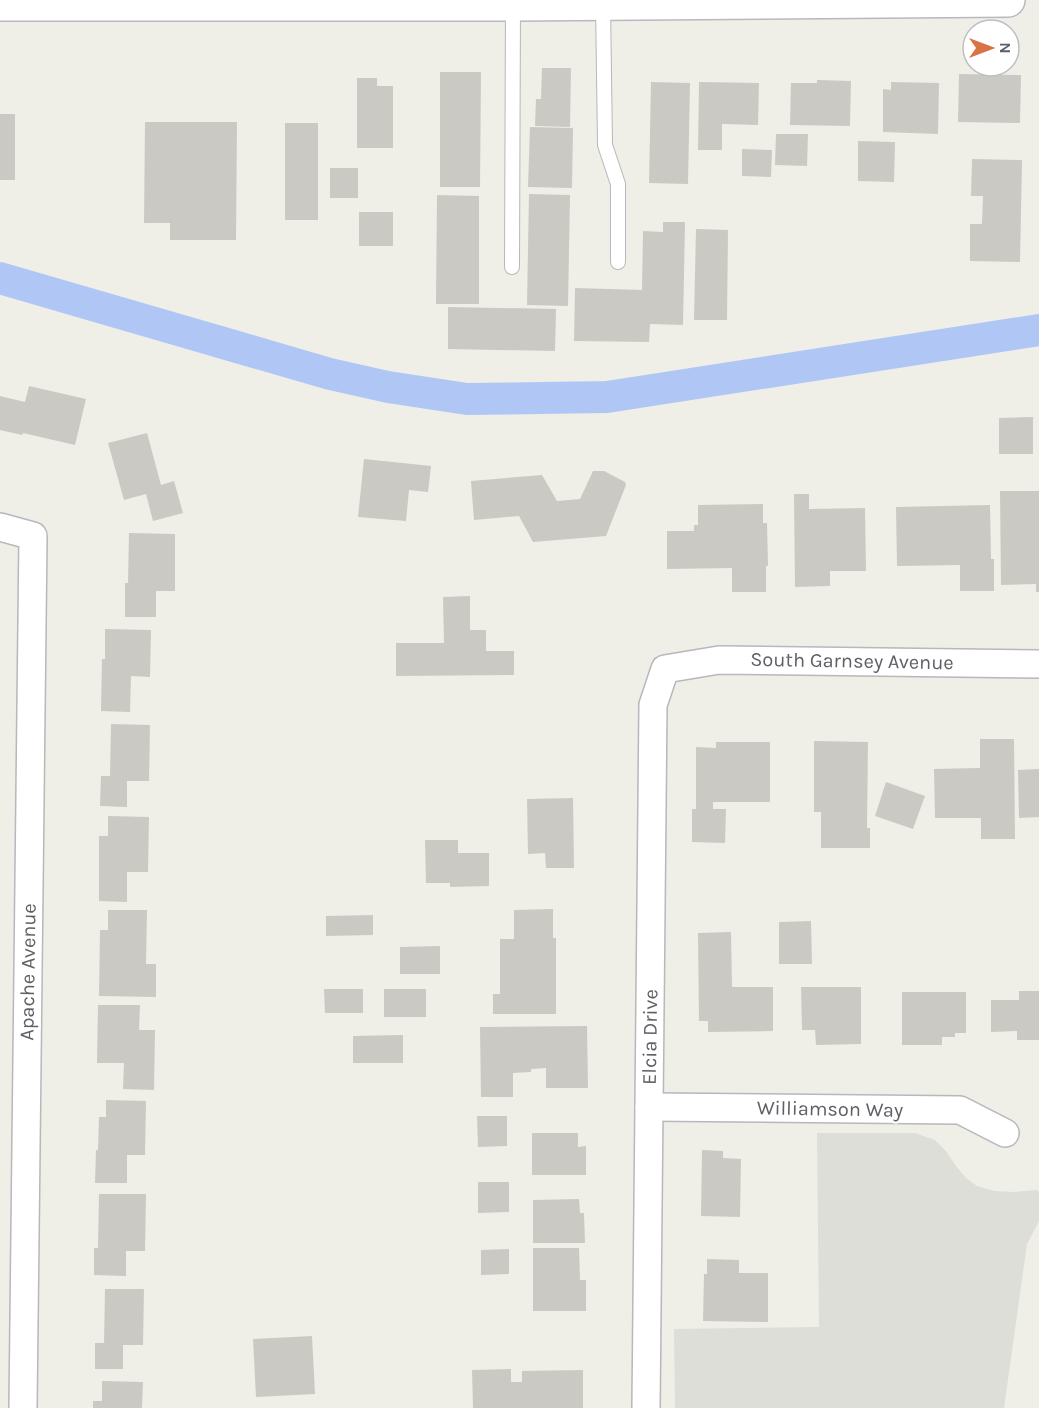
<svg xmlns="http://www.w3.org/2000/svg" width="1039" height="1408" font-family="Karla,sans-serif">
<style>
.industrial{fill:#deded9}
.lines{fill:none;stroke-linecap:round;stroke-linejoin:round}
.canal{stroke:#b0c7f6;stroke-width:32}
.building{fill:#cac9c3}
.lane-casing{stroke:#b7b7bc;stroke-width:16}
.street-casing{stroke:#b7b7bc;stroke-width:30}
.secondary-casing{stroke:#b8b9bf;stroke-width:36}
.lane{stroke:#fff;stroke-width:14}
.street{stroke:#fff;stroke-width:27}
.secondary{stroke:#fff;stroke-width:33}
.labels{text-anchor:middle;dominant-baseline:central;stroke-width:4.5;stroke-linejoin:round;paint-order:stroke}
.street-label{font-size:20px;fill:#5e6065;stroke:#fff}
</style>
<rect width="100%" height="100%" fill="#efefe7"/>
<polygon class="industrial" points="817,1133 915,1133 935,1140 946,1151 956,1166 966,1178 977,1186 994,1191 1014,1192 1037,1190 1039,1192 1039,1221 1027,1244 1004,1408 675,1408 674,1329 819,1327"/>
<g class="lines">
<polyline class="canal" points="0,278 330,374 388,387 467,399 607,397 1039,330"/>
</g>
<g class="building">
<polygon points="542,68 571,68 570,127 535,126 536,99 541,99"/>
<polygon points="440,72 481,72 480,187 440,187"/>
<polygon points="959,74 1021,75 1020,123 958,122"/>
<polygon points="357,78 377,78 377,86 393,86 393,148 357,148"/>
<polygon points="817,80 851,81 850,126 790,125 791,83 817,83"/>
<polygon points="651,82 690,83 688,184 649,183"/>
<polygon points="699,82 759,83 758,125 722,124 722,150 698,150"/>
<polygon points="891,82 939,83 938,134 883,132 883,89 891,90"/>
<rect x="0" y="114" width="15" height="66"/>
<polygon points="145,122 237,122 236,240 170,240 170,223 144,223"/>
<rect x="285" y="123" width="33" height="97"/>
<polygon points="530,127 573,128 572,188 528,187"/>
<polygon points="776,134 808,134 807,166 775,165"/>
<polygon points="858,141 895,142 894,182 858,181"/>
<polygon points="742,149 772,150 771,177 742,176"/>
<polygon points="972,159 1022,160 1020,262 970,261 970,224 982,224 983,196 971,196"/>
<rect x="330" y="168" width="28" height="30"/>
<polygon points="529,194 570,195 568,306 527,305"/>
<polygon points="437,195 479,196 479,304 436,304"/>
<rect x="359" y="212" width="34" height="34"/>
<polygon points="663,222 685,222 683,325 650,324 649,342 574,341 575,288 642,290 643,231 663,232"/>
<polygon points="696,229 728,230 727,320 694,320"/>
<polygon points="448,307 556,309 555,351 448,349"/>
<polygon points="29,386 86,399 75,445 23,433 22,435 0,430 0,396 25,402"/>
<polygon points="1033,417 1033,454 999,454 999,418"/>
<polygon points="147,433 161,485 174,481 183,513 153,521 146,494 124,500 108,443"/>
<polygon points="364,459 431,466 428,492 409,490 406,521 358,517"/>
<polygon points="593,471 604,471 625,482 626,485 606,536 533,542 519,516 474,520 471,481 542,475 557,501 580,499"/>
<polygon points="1000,491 1039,491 1039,592 1036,592 1036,584 1001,585"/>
<polygon points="794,494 809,494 809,509 865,508 866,571 830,571 830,586 795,587"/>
<polygon points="763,504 763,523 767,523 768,566 766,566 766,592 732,592 732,568 667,569 667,531 694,531 694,525 698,525 698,505"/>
<polygon points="990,505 991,559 994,559 994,591 960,591 960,565 897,566 896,507"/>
<polygon points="129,533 175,534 175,591 156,591 156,617 125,617 125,583 128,583"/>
<polygon points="470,596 470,630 486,630 486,651 514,651 514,675 396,676 396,643 444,643 443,597"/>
<polygon points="105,629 151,630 150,677 131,676 130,712 101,711 102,659 105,659"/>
<polygon points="111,724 150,725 149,781 127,781 127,807 100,806 101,776 110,776"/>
<polygon points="980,739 1014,739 1015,839 981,839 981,818 935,818 934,769 980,768"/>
<polygon points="814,741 868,742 867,828 870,828 870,848 821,848 821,812 814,812"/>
<polygon points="716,742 770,742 770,802 713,802 713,809 726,809 725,843 692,842 692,809 696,809 696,747 716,748"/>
<polygon points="1039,769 1039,817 1019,818 1018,770"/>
<polygon points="886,782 925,796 913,829 875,816"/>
<polygon points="573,798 574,868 546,868 545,853 528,854 527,799"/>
<polygon points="108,816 149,817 148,872 127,872 127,902 99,901 99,836 108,836"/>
<polygon points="425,840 458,840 458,853 489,853 489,886 450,887 450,883 426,883"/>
<polygon points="553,909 553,938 556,938 556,1014 493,1014 493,994 500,994 500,939 514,939 514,910"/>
<polygon points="108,910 147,910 146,964 156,964 156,997 99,996 100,930 108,930"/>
<polygon points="373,915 373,935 326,936 326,916"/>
<polygon points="811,921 812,964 779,964 779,922"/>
<polygon points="731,932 732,987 773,987 773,1031 708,1032 708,1021 699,1021 698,933"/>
<polygon points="440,946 440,974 400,974 400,947"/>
<polygon points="801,987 861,987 861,1044 816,1045 815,1030 802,1030"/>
<polygon points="324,989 363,989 363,1013 325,1013"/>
<rect x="384" y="989" width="42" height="28"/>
<polygon points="1019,991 1039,991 1039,1040 1017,1040 1017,1031 991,1032 991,1000 1019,1000"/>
<polygon points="902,992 966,992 966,1033 955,1033 955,1037 942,1037 942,1045 902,1045"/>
<polygon points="98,1005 140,1005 139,1030 155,1030 154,1090 123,1089 124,1063 97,1063"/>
<polygon points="587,1026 588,1088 546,1088 546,1068 531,1069 531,1072 513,1073 513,1097 481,1097 480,1027"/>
<polygon points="403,1035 403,1063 353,1063 353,1036"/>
<polygon points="106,1100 146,1101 145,1155 127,1155 127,1183 95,1183 96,1150 98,1150 99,1117 106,1117"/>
<polygon points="477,1116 507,1116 507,1146 478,1147"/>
<polygon points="532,1133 578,1133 578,1147 586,1146 586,1175 532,1175"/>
<polygon points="702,1150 723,1151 723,1158 741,1159 740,1217 701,1216"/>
<polygon points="478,1182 509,1182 509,1212 478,1213"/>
<polygon points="99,1194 146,1194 145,1251 126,1251 126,1276 94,1275 94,1248 98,1248"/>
<polygon points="579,1199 580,1213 584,1213 585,1243 533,1243 533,1200"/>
<polygon points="533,1248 579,1248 580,1280 586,1280 586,1311 533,1311"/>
<polygon points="509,1249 509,1274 481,1275 481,1250"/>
<polygon points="707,1259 739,1260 739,1273 768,1273 768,1322 703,1321 704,1274 707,1274"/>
<polygon points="105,1289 144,1289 143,1345 123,1345 123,1369 95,1369 95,1343 104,1343"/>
<polygon points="312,1336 315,1394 256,1397 253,1339"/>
<polygon points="511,1369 511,1382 522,1382 522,1371 583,1370 583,1408 473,1408 472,1370"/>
<polygon points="102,1381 143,1382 142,1408 93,1408 93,1401 102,1401"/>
</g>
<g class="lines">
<defs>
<g id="lane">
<polyline points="603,3 605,145 618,184 618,262"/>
<polyline points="512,267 513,4"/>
</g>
<g id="street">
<polyline points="0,527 33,536 23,1408"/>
<polyline points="649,1107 960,1110 1005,1133"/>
<polyline points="646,1408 653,705 665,669 719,660 1039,664"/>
</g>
<polyline id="secondary" points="0,4 513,4 1008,0"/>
</defs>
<use href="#lane" class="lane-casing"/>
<use href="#street" class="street-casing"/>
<use href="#secondary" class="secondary-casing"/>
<use href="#lane" class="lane"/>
<use href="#street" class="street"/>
<use href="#secondary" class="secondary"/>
</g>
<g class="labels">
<g class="street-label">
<text transform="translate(852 661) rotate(1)">South Garnsey Avenue</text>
<text transform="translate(28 972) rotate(-89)">Apache Avenue</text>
<text transform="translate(650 1037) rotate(-89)">Elcia Drive</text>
<text transform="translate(830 1109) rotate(1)">Williamson Way</text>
</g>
</g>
<g transform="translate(991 48) rotate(90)"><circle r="28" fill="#ffffff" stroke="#bfbfc1" stroke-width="1.5"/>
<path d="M0-4.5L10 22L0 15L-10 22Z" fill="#d77345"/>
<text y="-9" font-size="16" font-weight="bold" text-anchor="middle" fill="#5e6065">N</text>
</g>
</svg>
